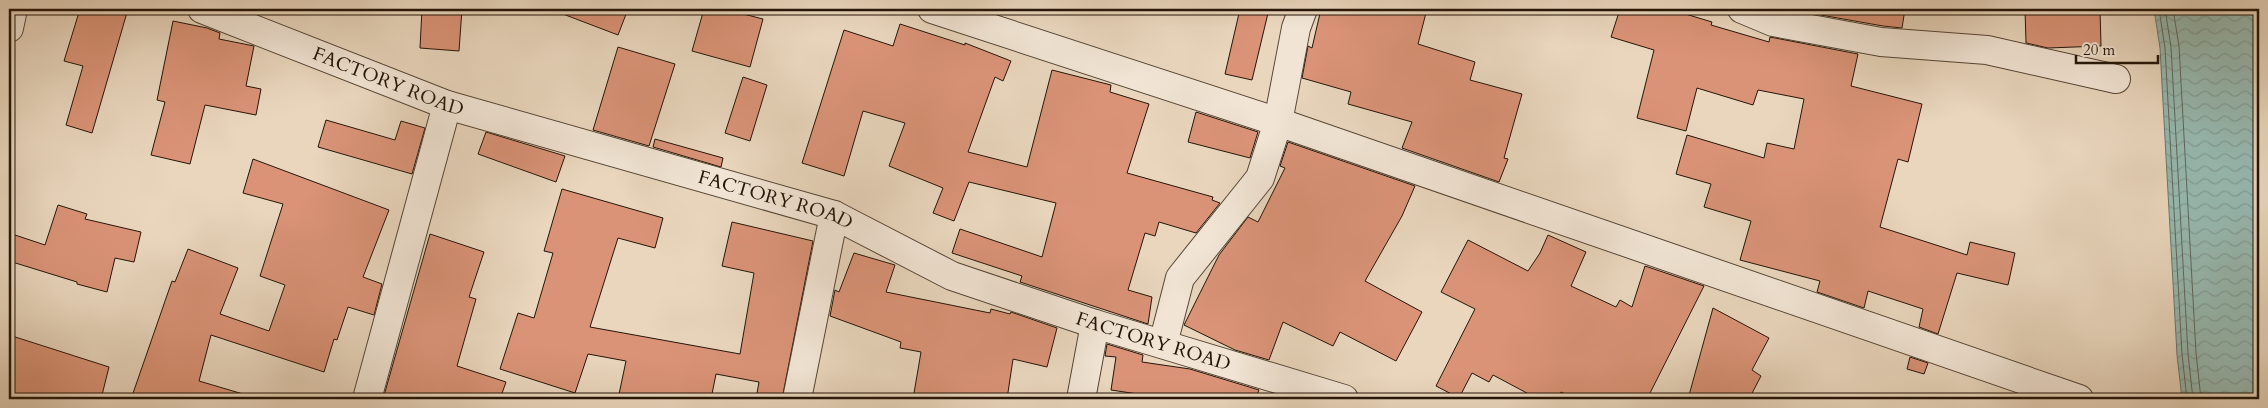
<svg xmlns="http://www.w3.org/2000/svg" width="2268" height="408" font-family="Cardo,serif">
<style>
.water{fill:url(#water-waves);stroke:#69776d}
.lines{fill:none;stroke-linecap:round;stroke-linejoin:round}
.shore{stroke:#5e675c;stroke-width:1}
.building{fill:#da9377;stroke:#241508}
.minor-casing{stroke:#554535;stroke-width:30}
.minor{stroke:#f1e4d4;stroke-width:28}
.labels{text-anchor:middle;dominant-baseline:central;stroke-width:4;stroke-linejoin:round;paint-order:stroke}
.street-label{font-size:19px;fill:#241508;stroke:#f1e4d4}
</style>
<defs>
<pattern id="water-waves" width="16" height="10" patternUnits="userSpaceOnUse" patternTransform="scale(1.25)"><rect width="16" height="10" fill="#97b9b0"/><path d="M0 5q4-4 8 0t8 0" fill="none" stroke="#829e96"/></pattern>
</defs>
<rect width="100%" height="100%" fill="#e9d6bd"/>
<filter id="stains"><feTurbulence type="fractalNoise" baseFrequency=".004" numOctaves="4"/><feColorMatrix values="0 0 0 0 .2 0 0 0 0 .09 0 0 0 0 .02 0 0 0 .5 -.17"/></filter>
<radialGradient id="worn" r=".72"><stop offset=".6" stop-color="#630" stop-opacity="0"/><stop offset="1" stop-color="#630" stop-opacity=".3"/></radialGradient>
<polygon class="water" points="2154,9 2259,9 2259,399 2182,399 2177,355 2160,48"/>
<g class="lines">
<g class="shore">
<polyline points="2159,9 2165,48 2182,354 2187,399"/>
<polyline points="2165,9 2171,47 2188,354 2193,399"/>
<polyline points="2173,9 2179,46 2196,353 2201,399"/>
</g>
</g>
<g class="building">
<polygon points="80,9 128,9 92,133 66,125 83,66 64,61"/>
<polygon points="422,9 462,9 459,51 420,48"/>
<polygon points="555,9 628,9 618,35 555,11"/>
<polygon points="704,9 724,9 763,19 750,67 692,51"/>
<polygon points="1240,9 1269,9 1252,80 1225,74"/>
<polygon points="1321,9 1427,9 1418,44 1475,62 1470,80 1522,94 1504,158 1508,159 1499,182 1402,148 1412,122 1348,104 1351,92 1302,78 1308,46 1312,48"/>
<polygon points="1620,9 1669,9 1712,22 1711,25 1769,42 1770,37 1858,54 1851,86 1922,104 1908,162 1898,159 1880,227 1967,255 1970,242 2015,253 2008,285 1957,273 1938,334 1919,327 1923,309 1868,291 1864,308 1817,292 1820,281 1740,260 1751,221 1704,207 1711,184 1676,174 1687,135 1764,158 1767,143 1794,149 1804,99 1758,90 1753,105 1697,88 1686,131 1637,118 1654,50 1611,37"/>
<polygon points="1787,9 1905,9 1902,28 1883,26"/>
<polygon points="2025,9 2100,9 2101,46 2048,48 2026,43"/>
<polygon points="173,21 207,28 220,33 219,39 254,46 246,86 261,89 256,115 205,105 190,164 151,155 165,102 157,100"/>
<polygon points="900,24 965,45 965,43 1011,61 1003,81 995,77 968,152 1027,167 1052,70 1111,85 1110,92 1149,104 1127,173 1213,197 1212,200 1220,203 1196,233 1159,222 1155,236 1145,233 1128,290 1152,297 1148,324 1020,282 1022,276 952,253 960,229 1042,257 1056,203 969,182 954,221 933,213 943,188 889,166 905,123 863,111 844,176 802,163 844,30 893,46"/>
<polygon points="618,47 675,64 649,146 593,130"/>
<polygon points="743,77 767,85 750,141 725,133"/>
<polygon points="1196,112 1258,132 1250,158 1188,142"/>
<polygon points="326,120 395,140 401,121 425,128 412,174 318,147"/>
<polygon points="486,132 565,156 556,182 478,154"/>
<polygon points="655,139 723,158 721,167 653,147"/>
<polygon points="1288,142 1415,186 1402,216 1365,281 1422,312 1396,361 1340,332 1333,346 1283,322 1269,360 1235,350 1184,325 1219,255 1248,217 1258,222 1285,168 1280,166"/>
<polygon points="253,159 389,210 363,277 382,284 374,315 348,307 337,340 334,339 324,372 211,335 199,381 243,394 242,399 131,399 172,281 175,282 188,249 238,268 220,314 269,331 285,285 260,276 283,204 243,193"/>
<polygon points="562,189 663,218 655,248 618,238 590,327 740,354 754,273 722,266 732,222 813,241 782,399 756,399 759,382 716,374 711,399 618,399 626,361 588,354 575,393 500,369 518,313 534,318 553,253 544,251"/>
<polygon points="58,205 87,214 85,219 141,232 134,262 115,258 107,292 77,284 77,282 9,261 9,233 45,245"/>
<polygon points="430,234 484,252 469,297 476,299 457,366 506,382 500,399 383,399"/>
<polygon points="1548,235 1586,252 1571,286 1616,307 1620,300 1632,307 1645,266 1704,286 1647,399 1575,399 1561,392 1557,399 1538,399 1493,375 1489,382 1472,373 1459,398 1436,386 1475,309 1441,292 1468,240 1528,271 1540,253"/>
<polygon points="854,253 895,265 886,292 990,313 991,309 1010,314 1011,312 1057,328 1047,367 1013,359 1007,399 913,399 921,352 900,348 901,342 830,316 835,290 839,292"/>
<polygon points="1713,308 1769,338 1752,370 1761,376 1749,399 1688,399"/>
<polygon points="9,335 109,367 101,399 9,399"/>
<polygon points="1107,344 1143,355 1142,362 1190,369 1259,390 1255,399 1151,399 1151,396 1111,390 1116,357 1105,356"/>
<polygon points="1910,357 1928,363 1924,374 1907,369"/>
</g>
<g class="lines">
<defs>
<g id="minor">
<path id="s1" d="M202,9L447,105L834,215L952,276L1095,324L1344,399"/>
<polyline points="932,9 1278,122 2079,399"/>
<polyline points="1742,9 1773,22 1881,42 1987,50 2116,79"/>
<polyline points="9,28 13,9"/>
<polyline points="1163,344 1180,278 1260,178 1278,122 1296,28 1303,9"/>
<polyline points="367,399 447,105"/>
<polyline points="797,399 834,215"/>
<polyline points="1081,399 1095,324"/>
</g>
</defs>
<use href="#minor" class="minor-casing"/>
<use href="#minor" class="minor"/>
</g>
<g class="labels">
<g class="street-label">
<text stroke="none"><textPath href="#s1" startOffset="200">FACTORY ROAD</textPath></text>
<text stroke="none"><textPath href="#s1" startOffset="605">FACTORY ROAD</textPath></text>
<text stroke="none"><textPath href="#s1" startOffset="1010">FACTORY ROAD</textPath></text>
</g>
</g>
<rect width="2268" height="408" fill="none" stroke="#e9d6bd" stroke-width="30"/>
<rect x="10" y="10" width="2248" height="388" fill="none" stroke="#241508" stroke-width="2.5"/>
<rect x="15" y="15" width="2238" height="378" fill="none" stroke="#241508"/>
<path d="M2076 55v8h82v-8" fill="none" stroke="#241508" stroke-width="2.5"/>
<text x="2083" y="55" font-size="15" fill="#241508" stroke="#f1e4d4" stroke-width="4" paint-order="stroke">20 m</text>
<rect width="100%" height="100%" filter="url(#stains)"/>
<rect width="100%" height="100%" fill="url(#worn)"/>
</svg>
